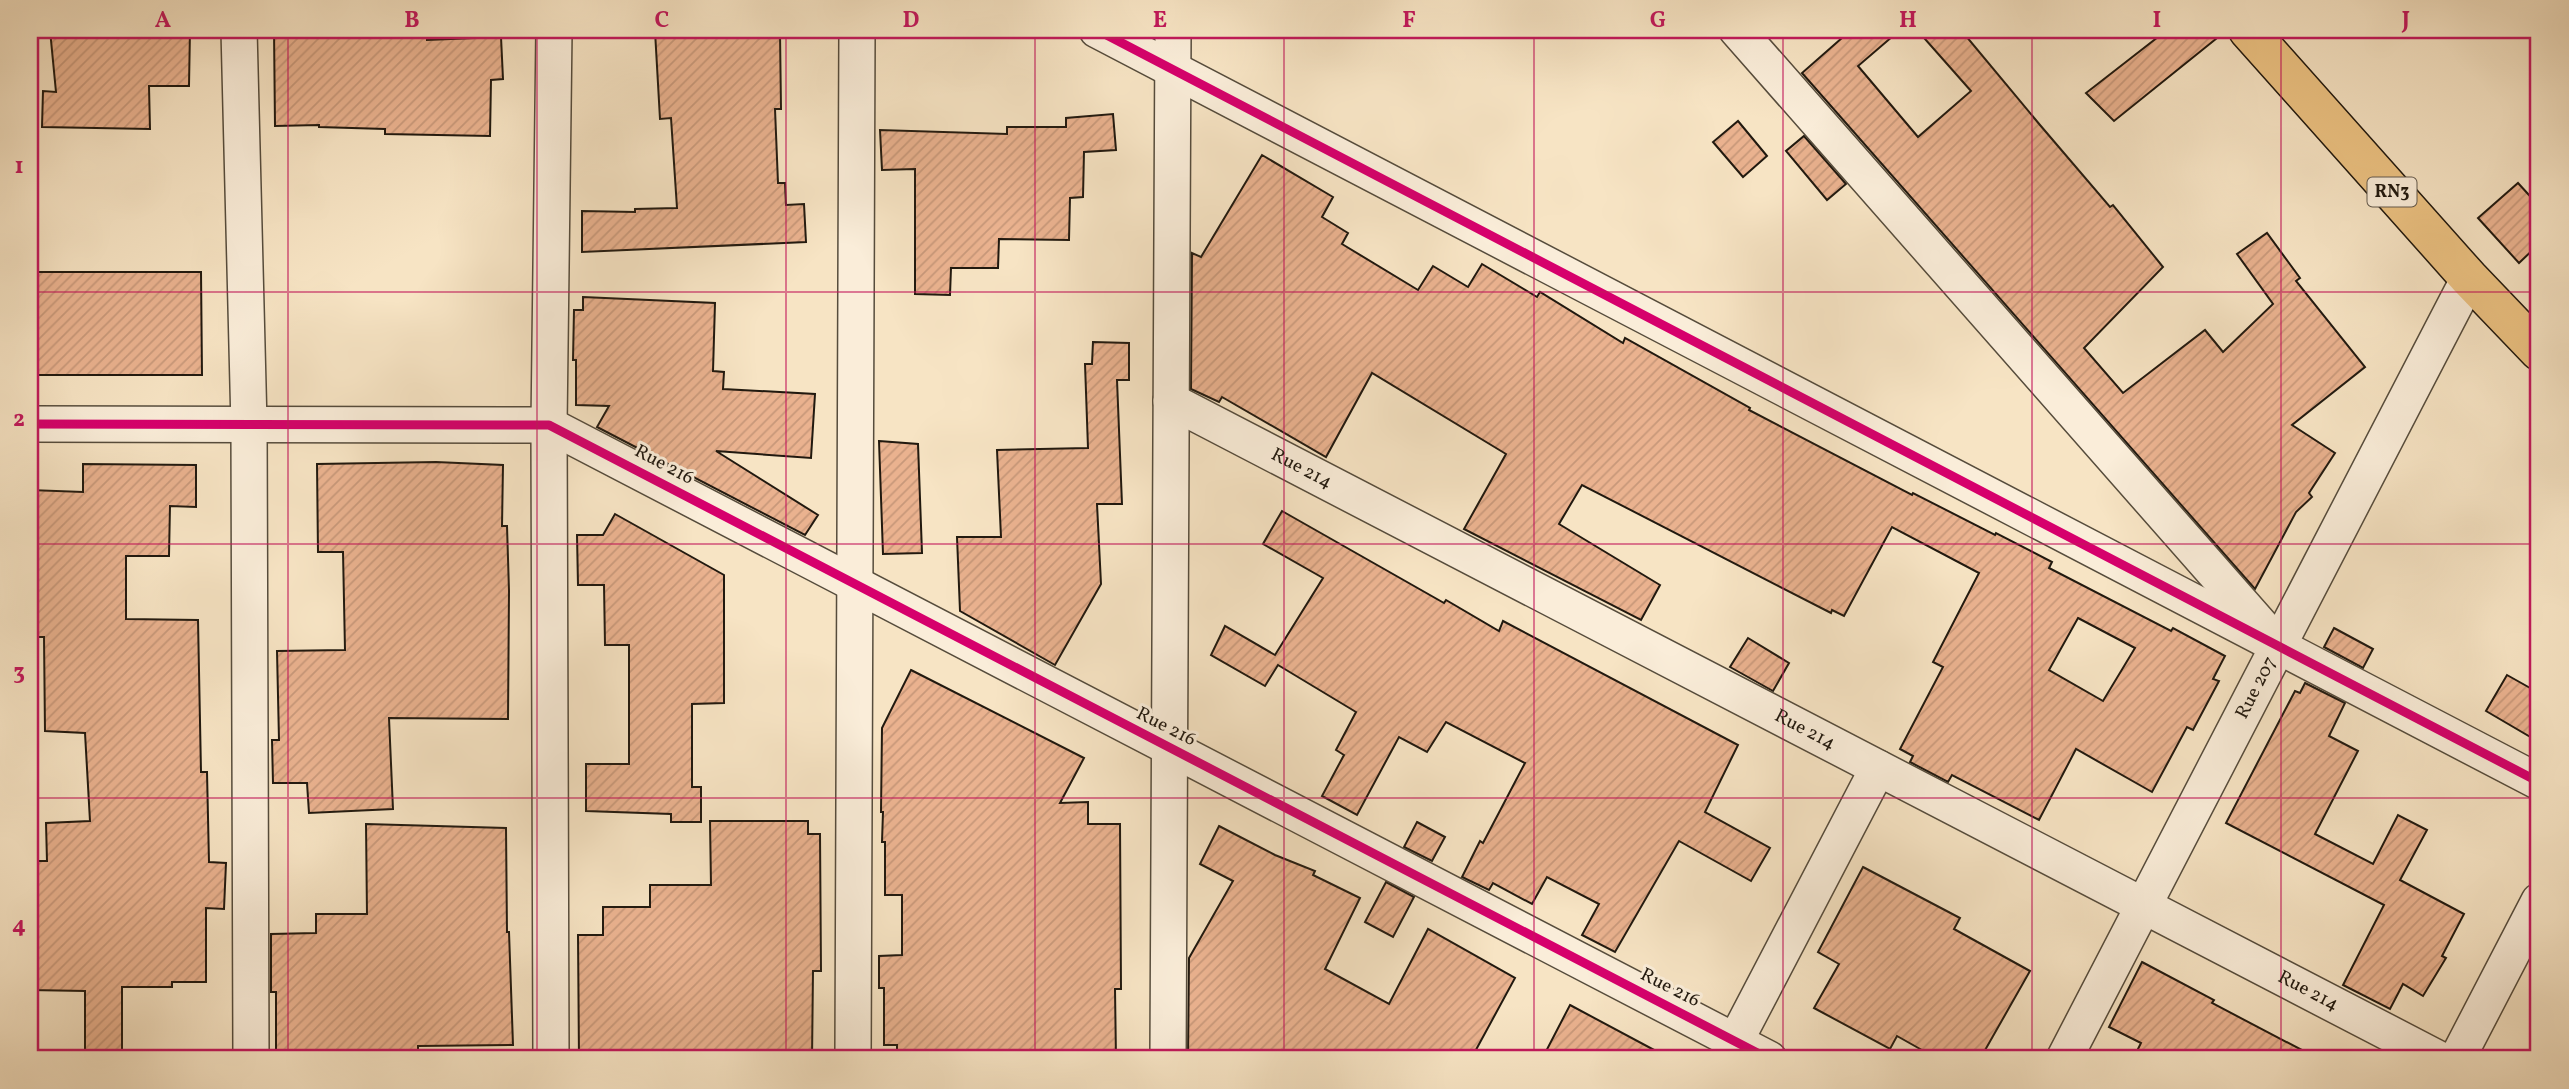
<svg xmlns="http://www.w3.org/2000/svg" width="2569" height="1089" font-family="Vollkorn,serif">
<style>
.building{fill:url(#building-hatch);stroke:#21190f;stroke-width:2;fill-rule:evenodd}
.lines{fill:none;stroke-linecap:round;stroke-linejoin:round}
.minor-casing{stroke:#564c3c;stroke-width:38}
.trunk-casing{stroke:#21190f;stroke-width:41}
.minor{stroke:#faedd9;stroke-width:35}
.trunk{stroke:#ecc282;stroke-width:38}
.cycleway-casing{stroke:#faedd9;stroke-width:13}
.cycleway{stroke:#d6006c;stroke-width:9}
.grid{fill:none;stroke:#c2185b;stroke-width:2;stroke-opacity:0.55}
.labels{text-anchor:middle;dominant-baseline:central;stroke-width:6;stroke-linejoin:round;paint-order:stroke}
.shield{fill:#faedd9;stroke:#62594c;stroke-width:2}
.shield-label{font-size:18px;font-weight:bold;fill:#21190f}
.street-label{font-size:19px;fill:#21190f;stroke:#faedd9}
.neatline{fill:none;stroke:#c2185b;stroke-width:2.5}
.grid-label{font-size:23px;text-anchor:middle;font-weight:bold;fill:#c2185b}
</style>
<defs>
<pattern id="building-hatch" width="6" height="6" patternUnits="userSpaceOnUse" patternTransform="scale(1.75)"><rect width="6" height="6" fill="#eab28f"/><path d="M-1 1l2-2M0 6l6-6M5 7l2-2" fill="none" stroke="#c8987a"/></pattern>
</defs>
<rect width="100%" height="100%" fill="#f7e4c4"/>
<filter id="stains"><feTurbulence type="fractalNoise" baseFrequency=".00286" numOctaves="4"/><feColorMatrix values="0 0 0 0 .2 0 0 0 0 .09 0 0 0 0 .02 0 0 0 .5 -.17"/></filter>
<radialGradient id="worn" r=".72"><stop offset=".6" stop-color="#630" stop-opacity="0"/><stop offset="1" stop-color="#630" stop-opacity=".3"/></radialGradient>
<g class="building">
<polygon points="50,30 190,30 189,86 149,86 150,129 42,127 43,91 56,92"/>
<polygon points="274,30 427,30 427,40 501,37 503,79 491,80 490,136 385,134 385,129 319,127 319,125 275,126"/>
<polygon points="1851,30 1900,30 1858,66 1918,137 1971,91 1917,30 1961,30 2040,125 2110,207 2113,205 2163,267 2084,348 2123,393 2205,330 2223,352 2273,304 2237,254 2267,233 2300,278 2296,281 2365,367 2292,425 2335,453 2309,493 2312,497 2296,512 2255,589 1802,73"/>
<polygon points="2167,30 2227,30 2114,121 2086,93"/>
<polygon points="655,31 780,33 781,109 775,109 778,183 785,183 786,205 804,204 806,242 582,252 582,211 635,212 635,209 677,208 671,118 660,119"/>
<polygon points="1113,114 1116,150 1084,152 1083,197 1070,198 1069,240 999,239 998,268 951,268 950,295 915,294 915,169 882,170 880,130 1007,134 1007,127 1066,127 1066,118"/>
<polygon points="1738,121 1767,156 1743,177 1713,142"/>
<polygon points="1804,136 1846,184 1827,200 1786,151"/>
<path d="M1262,155L1333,197L1322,217L1348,233L1342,244L1418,290L1433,266L1468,287L1482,264L1537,297L1540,292L1623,343L1625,338L1750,408L1749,410L1912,495L1913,493L1995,535L1996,533L2052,562L2049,568L2171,631L2173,628L2225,656L2213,679L2219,681L2193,730L2187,727L2152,792L2076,749L2039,820L1952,775L1948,782L1910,762L1913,756L1900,749L1943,667L1933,662L1979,573L1892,527L1844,616L1832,610L1831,613L1582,485L1559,524L1660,585L1641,620L1464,529L1506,454L1372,373L1326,457L1222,397L1219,402L1191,389L1192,253L1201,257ZM2078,618L2135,648L2103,701L2049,670Z"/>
<polygon points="2518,183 2539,206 2539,244 2519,263 2478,218"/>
<polygon points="30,272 201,272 202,375 30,375"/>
<polygon points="583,297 715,303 713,371 724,372 723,389 815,394 811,458 716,451 818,515 805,535 597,427 609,406 576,405 576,360 573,360 574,310 583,310"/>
<polygon points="1093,342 1129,343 1129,380 1117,380 1122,504 1097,504 1101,584 1055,665 960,611 957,537 1001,537 997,450 1088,448 1085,364 1092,364"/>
<polygon points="879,441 918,444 922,553 883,554"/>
<polygon points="436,462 503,465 502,526 507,526 509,591 508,719 389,718 393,809 309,813 307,783 273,783 272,740 279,740 277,651 345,650 343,552 318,552 317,464"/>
<polygon points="83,464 196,465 196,507 170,506 169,556 126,556 126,619 198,620 201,772 207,772 209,862 226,863 224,909 206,908 206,982 172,982 172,987 122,987 122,1059 88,1059 88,1052 85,1052 85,991 30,990 30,864 36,864 36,861 47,861 46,823 90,821 85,733 45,731 44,637 30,637 30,490 83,492"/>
<polygon points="1282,511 1444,603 1446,600 1499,631 1503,621 1738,745 1705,812 1770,848 1751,881 1679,841 1615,952 1582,935 1599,904 1547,877 1532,904 1493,883 1489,890 1462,877 1480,841 1483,843 1525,763 1446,722 1427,752 1399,737 1357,815 1322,796 1344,755 1336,750 1356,712 1278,665 1265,686 1211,655 1225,626 1275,655 1323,578 1263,544"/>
<polygon points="615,514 724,575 724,703 692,704 692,787 701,787 701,822 671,822 671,814 586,811 586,764 629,764 629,645 605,645 604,585 578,585 577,535 603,535"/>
<polygon points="2334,628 2373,649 2363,668 2324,647"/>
<polygon points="1748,638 1789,663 1773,691 1730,667"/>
<polygon points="911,670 1084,758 1060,803 1088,802 1088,824 1120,824 1121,989 1115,989 1116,1059 897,1059 897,1045 884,1045 884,988 879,988 879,956 902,955 902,895 885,895 885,842 882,842 883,812 881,812 882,728"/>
<polygon points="2507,675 2539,693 2539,742 2486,711"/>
<polygon points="2305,683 2345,703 2329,736 2358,751 2315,834 2373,864 2398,815 2427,830 2400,880 2464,914 2442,956 2446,958 2423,996 2403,984 2390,1009 2343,985 2384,905 2226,823 2295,691 2300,693"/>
<polygon points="710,821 808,821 808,834 820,834 821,971 813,971 812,1059 579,1059 578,935 603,935 603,907 650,907 650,885 711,885"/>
<polygon points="1417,822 1445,837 1432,861 1404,847"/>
<polygon points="366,824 506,828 507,932 509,932 513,1045 418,1046 418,1059 276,1059 276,992 271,992 271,934 316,933 316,914 367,914"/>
<polygon points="1219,826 1275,855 1315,871 1313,875 1360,898 1325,969 1389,1004 1428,929 1515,978 1471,1059 1188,1059 1189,958 1233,881 1200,864"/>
<polygon points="1863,867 1960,918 1954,929 2030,971 1980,1059 1938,1059 1897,1036 1890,1049 1814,1008 1839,964 1818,952"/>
<polygon points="1386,882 1414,897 1393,937 1365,922"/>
<polygon points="2142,962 2214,1000 2212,1003 2319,1059 2133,1059 2141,1043 2109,1027"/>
<polygon points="1570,1005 1671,1059 1542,1059"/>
</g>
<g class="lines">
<defs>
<g id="minor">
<polyline points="239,30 249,425 251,1059"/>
<polyline points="1097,30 2539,782"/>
<polyline points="1737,30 2264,629"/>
<path id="s1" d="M1171,401L2439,1059"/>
<polyline points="30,424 549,425 1769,1059"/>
<polyline points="551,1059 549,425 554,30"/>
<polyline points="853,1059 857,30"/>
<polyline points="1168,1059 1173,30"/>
<polyline points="1726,1059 1878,768"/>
<path id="s2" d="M2064,1059L2469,278"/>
<polyline points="2457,1059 2539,901"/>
</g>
<polyline id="trunk" points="2248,30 2469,278 2539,351"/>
</defs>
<use href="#minor" class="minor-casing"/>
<use href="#trunk" class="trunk-casing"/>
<use href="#minor" class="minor"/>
<use href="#trunk" class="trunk"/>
<defs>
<g id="cycleway">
<polyline points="1097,30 2539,782"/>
<polyline points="30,424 549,425 1769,1059"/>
</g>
</defs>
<use href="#cycleway" class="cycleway-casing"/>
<use href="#cycleway" class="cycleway"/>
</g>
<path class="grid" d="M288,30V1059M537,30V1059M786,30V1059M1035,30V1059M1284,30V1059M1534,30V1059M1783,30V1059M2032,30V1059M2281,30V1059M30,292H2539M30,544H2539M30,798H2539"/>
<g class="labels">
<rect class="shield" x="2367.5" y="177.5" width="49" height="29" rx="5"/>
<g class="shield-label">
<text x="2392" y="192">RN3</text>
</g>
<g class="street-label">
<text transform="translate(664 465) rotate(28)">Rue 216</text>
<text stroke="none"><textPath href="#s1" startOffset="147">Rue 214</textPath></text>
<text stroke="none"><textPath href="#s2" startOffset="418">Rue 207</textPath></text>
<text transform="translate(1166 727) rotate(27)">Rue 216</text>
<text stroke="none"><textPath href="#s1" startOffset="714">Rue 214</textPath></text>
<text transform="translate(1670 988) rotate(27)">Rue 216</text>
<text stroke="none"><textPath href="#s1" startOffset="1281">Rue 214</textPath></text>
</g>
</g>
<rect width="2569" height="1089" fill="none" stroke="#f7e4c4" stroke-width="77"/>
<rect x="38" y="38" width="2492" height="1012" class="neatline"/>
<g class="grid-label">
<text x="163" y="27">A</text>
<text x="412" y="27">B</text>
<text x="662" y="27">C</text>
<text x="911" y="27">D</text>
<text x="1160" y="27">E</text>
<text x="1409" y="27">F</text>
<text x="1658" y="27">G</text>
<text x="1908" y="27">H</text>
<text x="2157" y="27">I</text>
<text x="2406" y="27">J</text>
<text x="19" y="173">1</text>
<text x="19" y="426">2</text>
<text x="19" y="679">3</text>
<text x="19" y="932">4</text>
</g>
<rect width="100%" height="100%" filter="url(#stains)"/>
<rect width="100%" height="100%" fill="url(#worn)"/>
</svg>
